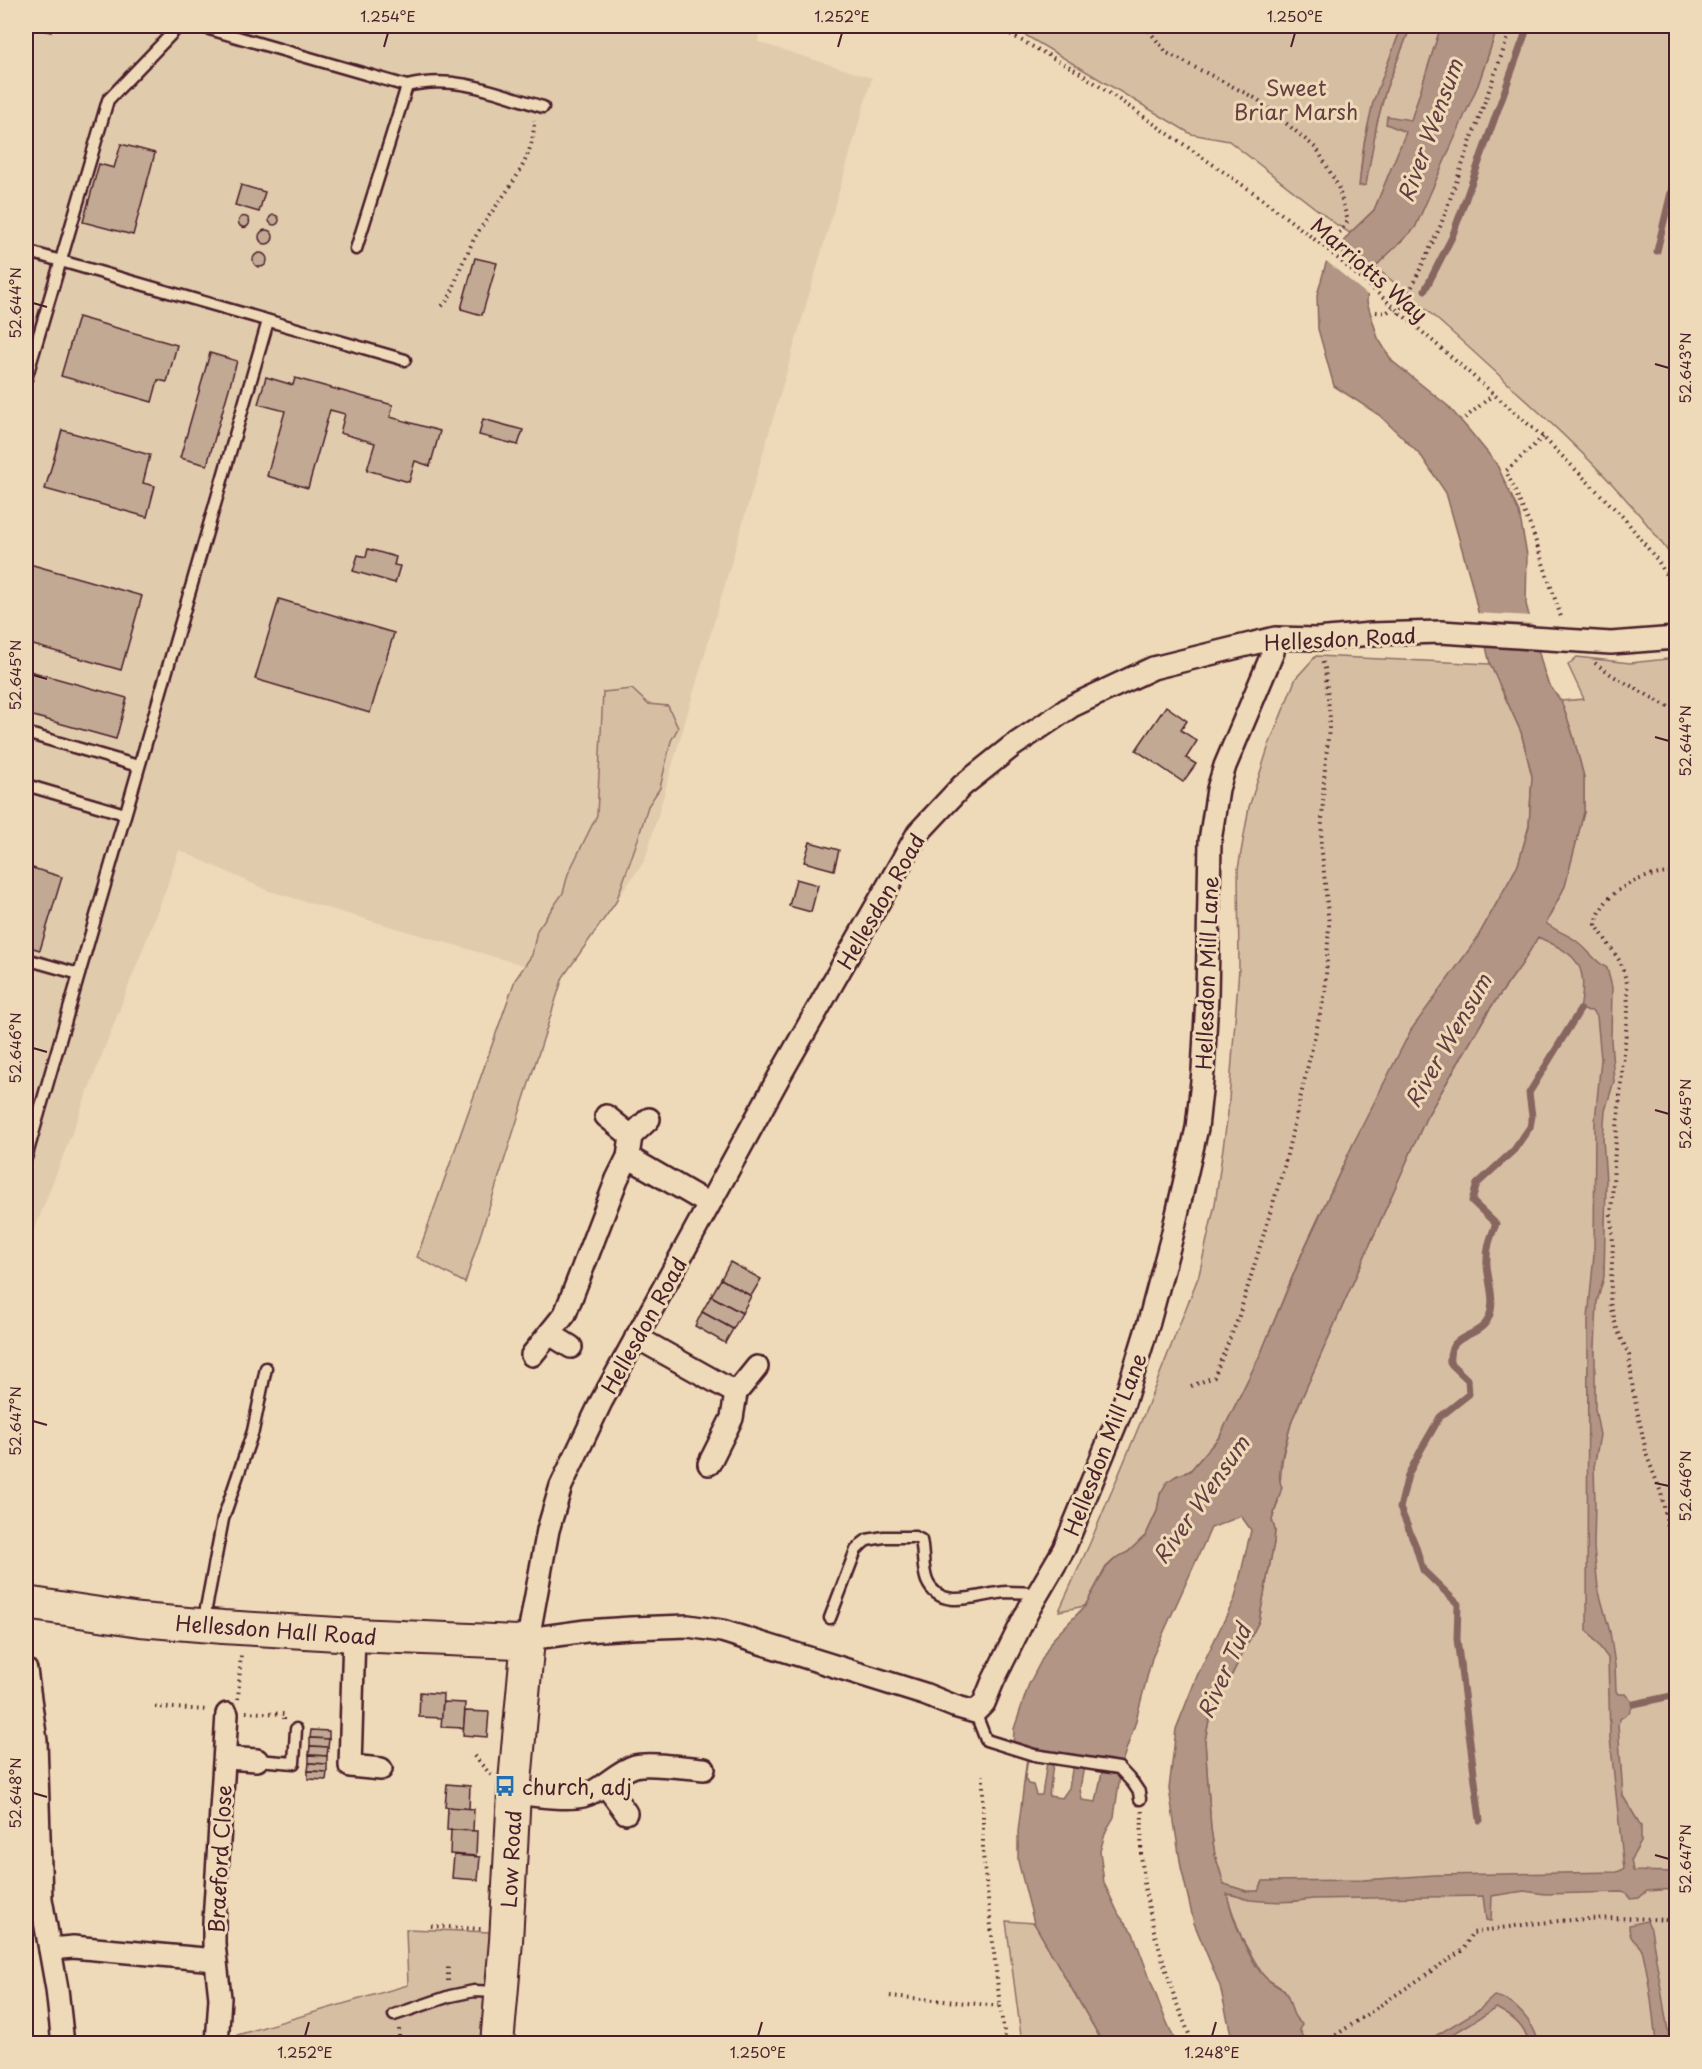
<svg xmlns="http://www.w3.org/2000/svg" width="1702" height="2069" font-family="'Playpen Sans',sans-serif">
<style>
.built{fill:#e1cbad}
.green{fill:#d6bea3;stroke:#906e67;stroke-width:1.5}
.water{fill:#b29584;stroke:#886660;stroke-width:1.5;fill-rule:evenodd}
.pier{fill:#eedab8}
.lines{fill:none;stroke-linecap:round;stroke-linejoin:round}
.stream{stroke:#886660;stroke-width:7}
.building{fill:#c2a993;stroke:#4a1f2b;stroke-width:1.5}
.lane-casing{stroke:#4a1f2b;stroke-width:15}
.street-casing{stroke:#4a1f2b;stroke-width:26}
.secondary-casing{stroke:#4a1f2b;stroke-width:36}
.path{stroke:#4a1f2b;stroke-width:4;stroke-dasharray:1.5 4.5;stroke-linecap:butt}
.lane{stroke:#eedab8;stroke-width:10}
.street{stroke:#eedab8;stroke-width:21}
.secondary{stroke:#eedab8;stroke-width:32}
.ticks{fill:none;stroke:#4a1f2b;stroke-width:2}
.labels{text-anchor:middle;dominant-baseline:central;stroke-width:6;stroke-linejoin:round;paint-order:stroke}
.park-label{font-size:21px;fill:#663f43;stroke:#eedab8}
.street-label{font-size:21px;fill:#4a1f2b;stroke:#eedab8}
.poi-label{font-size:21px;fill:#4a1f2b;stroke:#eedab8;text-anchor:start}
.water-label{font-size:22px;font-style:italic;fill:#643c41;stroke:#eedab8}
.neatline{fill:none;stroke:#4a1f2b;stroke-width:2}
.ticks-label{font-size:15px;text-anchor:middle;fill:#4a1f2b}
</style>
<rect width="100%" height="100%" fill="#eedab8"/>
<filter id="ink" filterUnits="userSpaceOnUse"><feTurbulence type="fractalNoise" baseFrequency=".0167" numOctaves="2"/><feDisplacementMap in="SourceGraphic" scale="12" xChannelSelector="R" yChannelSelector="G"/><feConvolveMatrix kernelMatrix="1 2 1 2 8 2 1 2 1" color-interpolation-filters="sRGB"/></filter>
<g filter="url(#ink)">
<polygon class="built" points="26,26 760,26 758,42 872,78 645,860 563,977 266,890 179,850 166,889 26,1252"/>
<g class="green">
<path d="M1010,26H1402C1383,77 1360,130 1360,186L1386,89L1411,26H1441L1411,121L1374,210L1350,233L1337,225L1229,141L1191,134Z"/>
<path d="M1498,26H1676V563C1632,498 1573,443 1515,390C1470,348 1424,306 1375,267L1387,254L1478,85Z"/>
<polygon points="1316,656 1490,664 1521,732 1532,776 1529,826 1518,865 1476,940 1353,1144 1302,1253 1261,1353 1220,1436 1190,1471 1176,1476 1160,1494 1157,1511 1146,1535 1128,1552 1116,1558 1106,1567 1085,1606 1059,1611 1090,1543 1147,1407 1199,1275 1215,1204 1228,1113 1239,968 1238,869 1249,807 1269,745 1296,678"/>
<polygon points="1577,657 1630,663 1676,658 1676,2043 1307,2043 1291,2013 1288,1998 1284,1990 1264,1977 1242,1939 1226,1894 1259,1900 1246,1891 1224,1884 1215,1855 1211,1829 1205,1741 1209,1720 1259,1621 1274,1543 1275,1530 1272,1520 1278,1502 1283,1455 1292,1420 1426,1118 1489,1010 1522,964 1551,914 1565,886 1584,812 1584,777 1572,732 1561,701 1584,699 1568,665"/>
<polygon points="632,689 648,704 668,706 678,728 671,741 660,788 648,806 638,839 616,902 563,977 465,1283 417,1257 515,980 532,955 537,930 563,893 568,874 597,815 603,692"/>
<polygon points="1006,1921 1034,1923 1103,2043 1022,2043"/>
<polygon points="406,1929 491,1932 485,2043 236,2044 237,2035 408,1985"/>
</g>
<g class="water">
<polygon points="1402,26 1411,26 1386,89 1377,123 1366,185 1359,186 1364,144 1373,102"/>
<path d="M1441,26H1498L1478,85L1415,228L1375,267L1368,284L1367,302L1378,338L1392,361L1448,406L1469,430L1496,463L1519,512L1527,555L1526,604L1543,668L1548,683L1561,701L1572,732L1584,777V812L1565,886L1546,923C1556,931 1565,933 1575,940C1587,948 1594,961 1607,968L1612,987L1611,1040L1614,1081L1605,1111L1603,1139L1606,1181L1604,1277L1597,1302L1595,1348V1409L1600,1435L1594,1467L1595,1502L1594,1548L1598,1588L1610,1632L1615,1665L1616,1691L1618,1694H1625L1634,1704L1629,1713L1620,1719L1618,1724L1623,1796L1641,1826V1842L1631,1859L1633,1871L1676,1872V1889L1647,1891L1639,1898L1630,1899L1628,1894L1622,1892L1545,1894L1524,1891L1492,1896L1491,1921L1486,1920L1483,1896L1313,1899C1290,1903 1273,1902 1250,1900C1242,1899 1235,1894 1227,1894C1232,1917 1249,1962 1266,1978C1271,1984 1280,1986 1285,1992C1293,2003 1289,2015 1302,2024L1300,2031L1307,2043H1233L1220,1986L1194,1923L1181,1867L1169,1789L1176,1729L1197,1676L1235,1598L1251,1530L1241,1516L1211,1528L1152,1658L1135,1724L1122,1762L1114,1817L1106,1831L1100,1851L1104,1883L1119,1915L1133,1933L1162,2011L1176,2043H1103L1034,1923L1018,1861V1832L1027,1758L1013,1747L1014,1729L1029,1684L1052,1640L1085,1606L1106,1568L1116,1558L1128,1552L1146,1535L1157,1511L1160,1494L1167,1482L1176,1476L1190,1471L1220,1436L1261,1353L1302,1254L1353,1144L1411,1030L1476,940L1518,865L1529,826L1532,776L1521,732L1490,664L1471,581L1446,493L1422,457L1400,435L1379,415L1334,386L1318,329L1317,295L1326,263L1350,233L1374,210L1406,132L1386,124L1387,116L1411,120ZM1538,937C1579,956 1588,964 1580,1010L1592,1011L1597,1016L1601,1059L1595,1121L1594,1254L1588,1318L1587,1630L1608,1658L1610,1738L1624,1869L1617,1872L1434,1875L1363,1880L1263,1881L1258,1891H1246L1224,1884L1215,1855L1211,1829L1205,1741L1209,1720L1259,1621L1274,1542L1275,1530L1272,1520L1282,1487C1274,1474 1288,1436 1292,1420L1426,1118L1489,1010L1522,964ZM1029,1752L1048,1755L1042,1795H1036L1033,1785L1028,1784L1025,1778ZM1054,1756L1074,1758L1069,1788L1062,1798L1049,1796ZM1085,1760L1104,1762L1096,1802L1082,1800L1080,1789Z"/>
<path d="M1647,1921L1651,1929L1670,2043H1656C1653,2013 1650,1983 1643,1953C1639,1940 1629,1944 1629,1925Z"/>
<path d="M1494,1996C1513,1998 1536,2025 1538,2043H1528C1526,2027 1510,2015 1496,2008L1453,2034L1448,2043H1429L1432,2038L1480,2009Z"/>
</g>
<g class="pier">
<polygon points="1334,248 1373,281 1371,298 1325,260"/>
<polygon points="1475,613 1533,616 1534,624 1477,621"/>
</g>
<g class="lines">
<g class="stream">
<polyline points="1657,251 1676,171"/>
<polyline points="1425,290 1452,237 1528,26"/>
<polyline points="1634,1704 1676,1695"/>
<path d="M1480,1820L1457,1639L1458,1604L1423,1570L1415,1544L1400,1508L1408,1475L1422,1448L1440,1417L1469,1394L1468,1380L1450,1363C1447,1331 1480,1340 1489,1317C1496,1301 1488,1282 1487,1265C1486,1250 1490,1238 1496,1224L1472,1201L1477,1184L1514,1150L1530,1127L1532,1116L1529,1093L1580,1010"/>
</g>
</g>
<g class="building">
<polygon points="36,26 53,26 51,32 35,28"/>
<polygon points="121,144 155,153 133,235 83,222 99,164 114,168"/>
<polygon points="241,185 265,192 259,212 235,205"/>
<circle cx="274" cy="220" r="5"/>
<circle cx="244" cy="222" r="5.5"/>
<circle cx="266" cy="237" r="7"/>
<circle cx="260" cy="260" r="7"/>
<polygon points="475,258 497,263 482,315 461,309"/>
<polygon points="78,317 177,345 167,382 158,380 152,402 61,376"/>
<polygon points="210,353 237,361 207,465 180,458"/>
<polygon points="266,377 293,385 295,378 393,405 390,417 440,431 430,466 415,461 409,482 367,470 375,443 340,433 345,414 330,410 308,488 267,476 285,411 258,404"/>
<polygon points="483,419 523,430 518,445 479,435"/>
<polygon points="62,430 150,455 143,483 155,486 147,517 45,489"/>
<polygon points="368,549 396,557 394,565 400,566 395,583 353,571 358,555 366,557"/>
<polygon points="26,563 142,596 121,670 26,643"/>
<polygon points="279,599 394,633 370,713 255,679"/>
<polygon points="26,670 127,698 116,739 26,714"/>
<polygon points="1166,706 1187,721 1181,730 1197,741 1186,758 1196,764 1183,782 1136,750"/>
<polygon points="810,842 839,850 834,870 804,862"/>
<polygon points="26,866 62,877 40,950 26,946"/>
<polygon points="796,879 818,885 811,912 789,906"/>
<polygon points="730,1262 761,1279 751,1296 721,1279"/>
<polygon points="721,1279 751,1296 742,1313 711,1296"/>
<polygon points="711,1296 742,1313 733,1329 702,1312"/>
<polygon points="702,1312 733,1329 725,1343 695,1326"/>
<polygon points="420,1692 443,1694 442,1718 419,1717"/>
<polygon points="443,1702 465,1703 464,1728 441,1727"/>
<polygon points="465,1711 489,1712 487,1737 463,1735"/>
<polygon points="311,1730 329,1731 329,1739 310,1738"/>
<polygon points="310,1738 329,1739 328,1747 310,1746"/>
<polygon points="310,1746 328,1747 327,1756 309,1755"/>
<polygon points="309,1755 327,1756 327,1764 309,1763"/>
<polygon points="309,1763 327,1764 327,1772 308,1771"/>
<polygon points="308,1771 327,1772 326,1780 308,1779"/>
<polygon points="447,1784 470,1786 469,1809 445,1807"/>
<polygon points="448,1807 474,1809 473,1831 447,1830"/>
<polygon points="451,1830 477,1831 476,1856 450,1854"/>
<polygon points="454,1855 480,1857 478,1880 452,1878"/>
</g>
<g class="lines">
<defs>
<g id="lane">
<polyline points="199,26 407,86 356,249"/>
<path d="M407,86C455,74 497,93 543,107"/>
<polyline points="26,251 405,360"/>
<polyline points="26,379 108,100 179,26"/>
<polyline points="26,733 138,766"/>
<polyline points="26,785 125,814"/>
<polyline points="26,959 79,974"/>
<polyline points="26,1158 268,321"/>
<path d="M830,1618L856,1550L863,1543L867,1540L884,1537H915L921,1540C924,1554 922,1568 927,1581C941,1613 981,1593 1007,1592C1018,1592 1029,1593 1039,1593"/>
<polyline points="203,1624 223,1519 253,1431 266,1368"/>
<polyline points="975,1712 986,1740 1034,1755 1119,1768 1133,1783 1139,1792 1140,1799"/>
<polyline points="257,1760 294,1763 296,1729"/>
<polyline points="394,2015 450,1996 474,1991 498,1992"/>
</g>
<g id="street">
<polyline points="1275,638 1273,652 1225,766 1218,789 1210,841 1207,997 1203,1071 1197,1128 1172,1236 1149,1322 1123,1406 1064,1549 1030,1607 993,1681 984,1703 975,1712 954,1706 924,1694 722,1631 688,1626 631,1628 586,1631 528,1639 548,1530 561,1486 601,1402 779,1077 918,833 962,786 1011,747 1072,706 1153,668 1275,638 1317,639 1371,634 1441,632 1611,643 1676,638"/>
<polyline points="631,1136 649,1119"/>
<polyline points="628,1157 709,1204"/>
<polyline points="550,1334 571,1347"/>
<polyline points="636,1337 736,1393 757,1367"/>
<polyline points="532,1355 565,1314 617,1179 628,1157 631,1136 606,1116"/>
<polyline points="709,1464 732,1418 736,1393"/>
<polyline points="354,1635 350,1766 381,1769"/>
<polyline points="26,1670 36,1741 41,1899 57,1989 63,2044"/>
<polyline points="225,1758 257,1760"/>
<polyline points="605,1784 626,1813"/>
<path d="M514,1793C531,1795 567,1800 583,1796C602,1791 615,1772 635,1766C648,1762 687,1768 704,1769"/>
<polyline points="50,1949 73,1947 215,1960"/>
<polyline points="217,2044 220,1998 214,1944 214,1922 227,1714"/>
</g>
<polyline id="secondary" points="26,1603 140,1620 223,1627 354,1635 518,1642 528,1639 514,1793 506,1941 497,2044"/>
</defs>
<use href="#lane" class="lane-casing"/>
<use href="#street" class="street-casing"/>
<use href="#secondary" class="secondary-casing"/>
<g class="path">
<polyline points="995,26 1079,72 1257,195 1327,249 1543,437 1624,518 1658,561 1676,592"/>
<polyline points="1145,26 1167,53 1257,99 1317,149 1338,186 1348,221 1327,249"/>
<path d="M442,306C454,295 455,279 462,264C465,257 469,250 472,243C493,202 535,170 534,120"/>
<polyline points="1376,312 1386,313 1393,308"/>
<polyline points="1399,314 1440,227 1512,26"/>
<polyline points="1465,418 1493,395"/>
<polyline points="1543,437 1506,471 1532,530 1562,620"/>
<polyline points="1595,663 1613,676 1676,711"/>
<path d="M1676,873C1644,872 1601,890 1596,925L1621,963L1627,983L1628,1010L1615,1149L1611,1215L1613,1242L1610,1303L1617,1329L1629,1355L1633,1391L1647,1456L1661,1493L1676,1565"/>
<polyline points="1191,1386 1214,1377 1238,1319 1284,1167 1325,993 1329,925 1321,842 1324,779 1330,718 1325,669 1321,658"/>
<polyline points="238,1699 241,1653"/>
<polyline points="155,1707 208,1710"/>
<polyline points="246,1712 284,1714 284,1719"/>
<polyline points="474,1756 491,1775"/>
<polyline points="1142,1811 1141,1854 1145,1891 1155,1935 1175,1999 1193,2044"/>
<polyline points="431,1926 481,1929"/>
<polyline points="448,1981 448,1963"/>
<polyline points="890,1996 1000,2006 983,1855 983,1775"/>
<polyline points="1000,2006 1006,2044"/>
<polyline points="399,2029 399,2044"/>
<path d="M1329,2044L1330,2039L1463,1950L1472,1933C1537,1921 1611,1914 1676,1921"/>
</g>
<use href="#lane" class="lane"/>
<use href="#street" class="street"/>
<use href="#secondary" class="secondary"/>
</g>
</g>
<path class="ticks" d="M384,47L388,33M838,47L842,33M1291,47L1295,33M33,303L47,307M1655,364L1669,368M33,675L47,679M1655,737L1669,741M33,1048L47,1052M1655,1110L1669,1114M33,1421L47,1425M1655,1483L1669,1486M33,1793L47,1797M1655,1855L1669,1859M305,2036L309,2022M758,2036L762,2022M1212,2036L1216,2022"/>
<defs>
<symbol id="bus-bare" viewBox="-9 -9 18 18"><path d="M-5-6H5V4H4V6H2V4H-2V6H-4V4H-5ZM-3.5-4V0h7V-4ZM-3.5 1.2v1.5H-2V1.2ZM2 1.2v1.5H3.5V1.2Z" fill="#1f6fb2" stroke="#eedab8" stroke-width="2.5" paint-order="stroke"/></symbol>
</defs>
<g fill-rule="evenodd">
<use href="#bus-bare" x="490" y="1771" width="30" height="30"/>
</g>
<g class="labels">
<g class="park-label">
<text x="1296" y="87">Sweet<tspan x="1296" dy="24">Briar Marsh</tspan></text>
</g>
<g class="street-label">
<text transform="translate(1370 269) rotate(41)">Marriotts Way</text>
<text transform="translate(1340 638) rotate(-3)">Hellesdon Road</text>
<text transform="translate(880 901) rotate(-60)">Hellesdon Road</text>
<text transform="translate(1206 973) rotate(-88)">Hellesdon Mill Lane</text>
<text transform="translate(643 1325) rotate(-61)">Hellesdon Road</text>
<text transform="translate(1104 1444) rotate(-69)">Hellesdon Mill Lane</text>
<text transform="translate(276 1629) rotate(4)">Hellesdon Hall Road</text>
<text transform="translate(219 1859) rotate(-87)">Braeford Close</text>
<text transform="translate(510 1859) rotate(-87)">Low Road</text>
</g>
<g class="poi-label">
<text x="522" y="1786">church, adj</text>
</g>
<g class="water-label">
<text transform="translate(1429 130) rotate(-70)">River Wensum</text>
<text transform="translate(1447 1040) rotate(-60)">River Wensum</text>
<text transform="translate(1200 1499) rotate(-55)">River Wensum</text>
<text transform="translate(1223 1671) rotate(-66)">River Tud</text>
</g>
</g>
<rect width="1702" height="2069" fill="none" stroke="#eedab8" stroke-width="66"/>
<rect x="33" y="33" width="1636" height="2003" class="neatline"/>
<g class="ticks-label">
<text x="388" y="22">1.254°E</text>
<text x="842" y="22">1.252°E</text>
<text x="1295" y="22">1.250°E</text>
<text transform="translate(16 303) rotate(-90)" y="5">52.644°N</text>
<text transform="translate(1686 368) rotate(-90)" y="5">52.643°N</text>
<text transform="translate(16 675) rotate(-90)" y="5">52.645°N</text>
<text transform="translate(1686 741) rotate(-90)" y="5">52.644°N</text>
<text transform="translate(16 1048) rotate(-90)" y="5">52.646°N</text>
<text transform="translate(1686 1114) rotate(-90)" y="5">52.645°N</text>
<text transform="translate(16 1421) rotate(-90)" y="5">52.647°N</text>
<text transform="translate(1686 1486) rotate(-90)" y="5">52.646°N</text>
<text transform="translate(16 1793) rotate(-90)" y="5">52.648°N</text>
<text transform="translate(1686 1859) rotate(-90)" y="5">52.647°N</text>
<text x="305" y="2058">1.252°E</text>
<text x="758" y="2058">1.250°E</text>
<text x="1212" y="2058">1.248°E</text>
</g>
</svg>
